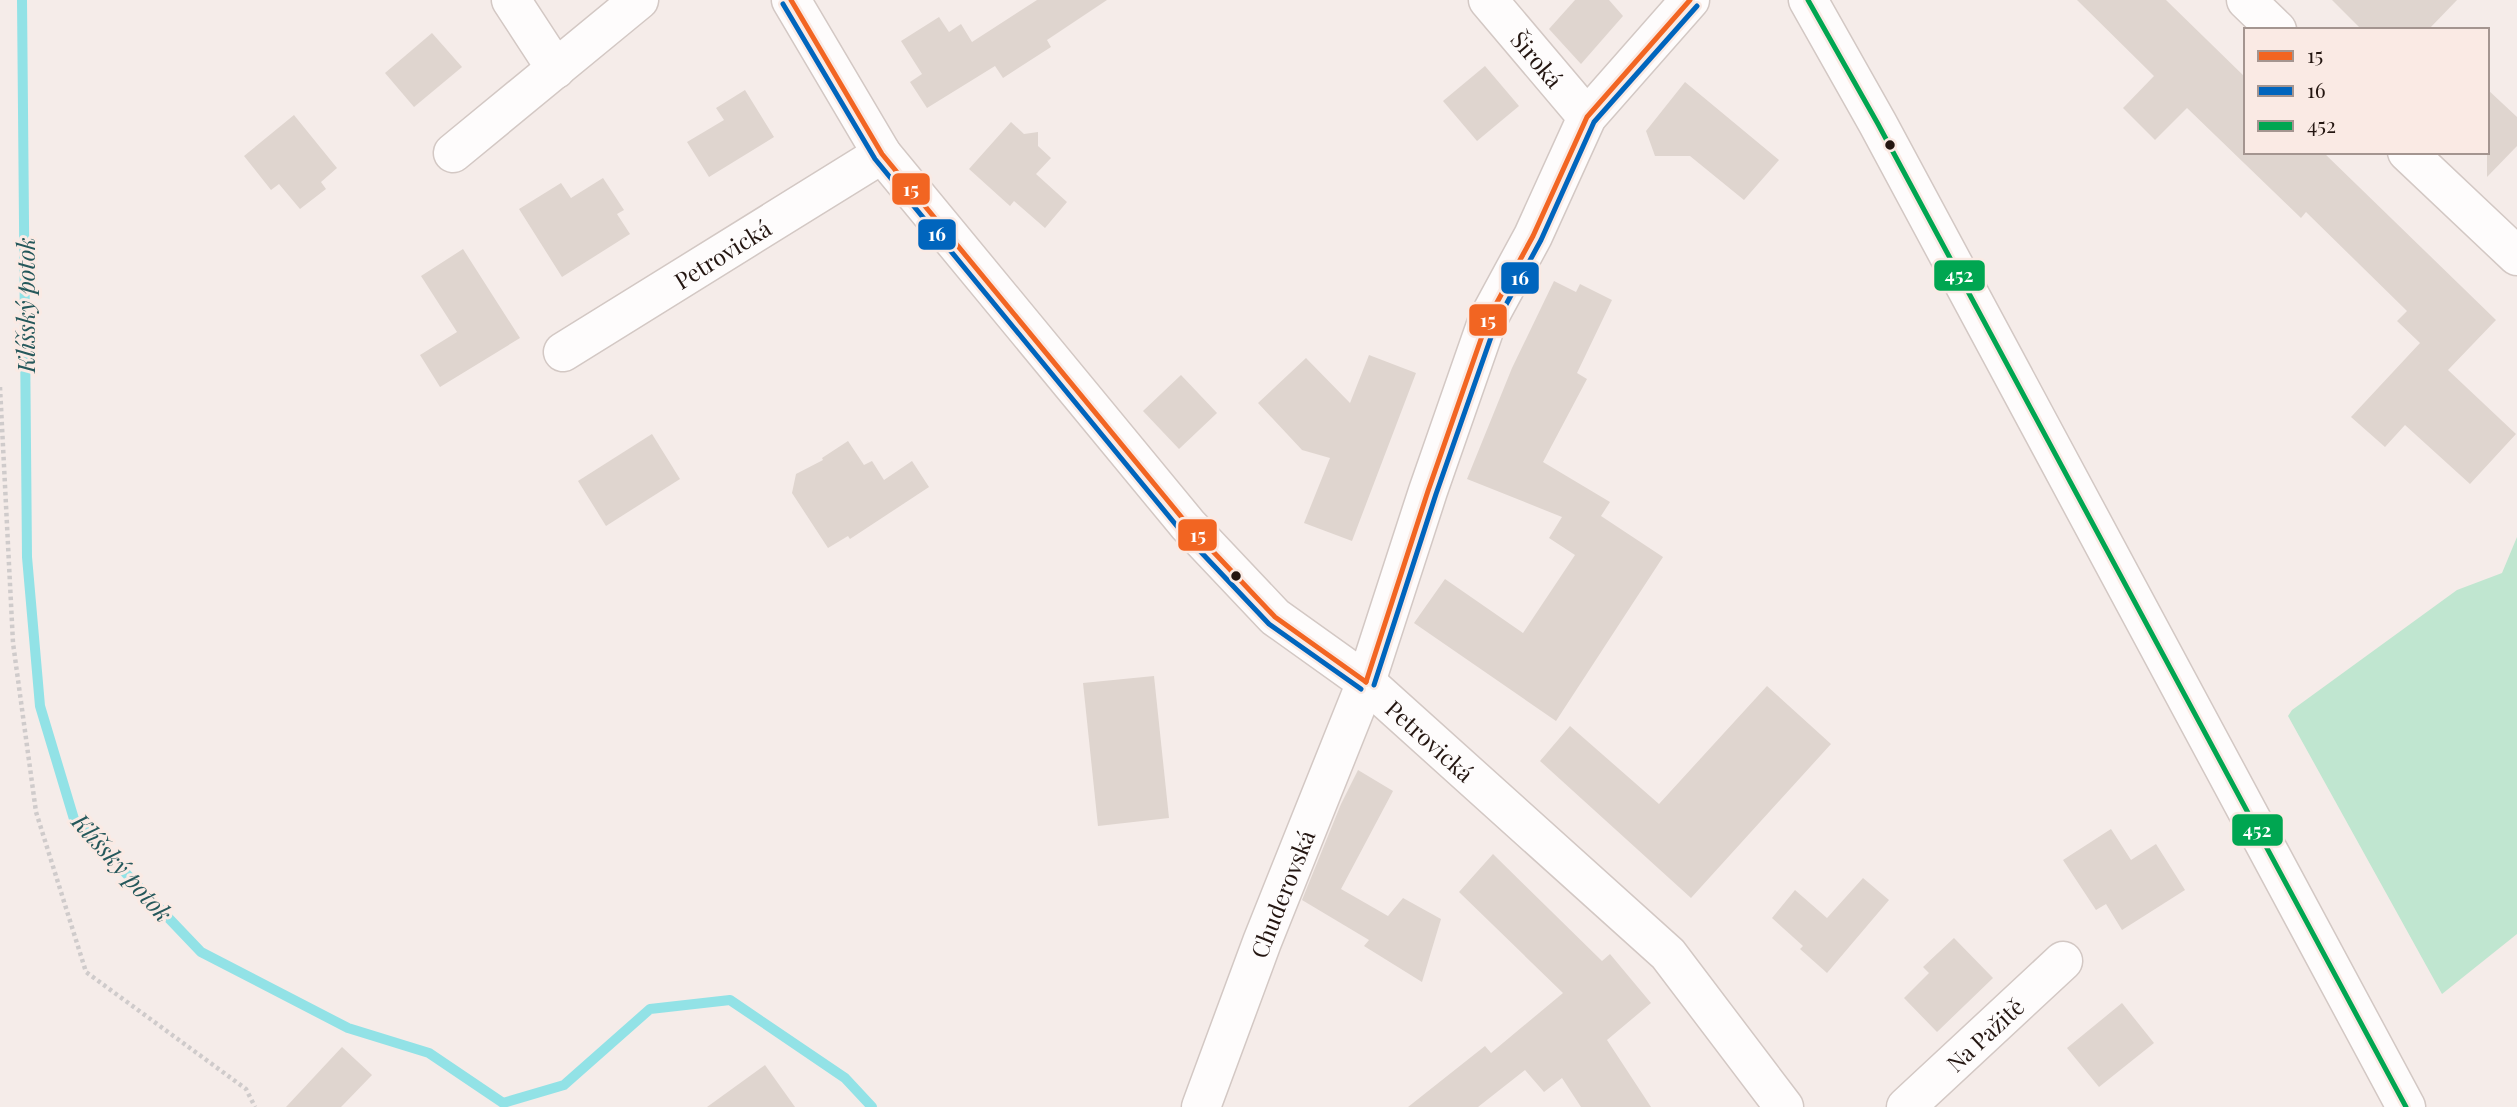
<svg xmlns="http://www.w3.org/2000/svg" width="2517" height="1107" font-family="'Playfair Display',serif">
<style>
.green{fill:#c0e6d0}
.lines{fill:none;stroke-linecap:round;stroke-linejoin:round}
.stream{stroke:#92e2e6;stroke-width:10}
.building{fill:#dfd5cf}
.minor-casing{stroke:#d3c8c4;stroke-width:41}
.tertiary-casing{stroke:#d3c8c4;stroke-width:41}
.secondary-casing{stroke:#d3c8c4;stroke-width:41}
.path{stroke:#cfcbcb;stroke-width:4.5;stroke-dasharray:3.5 3.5;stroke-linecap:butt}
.minor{stroke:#fefcfc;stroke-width:38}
.tertiary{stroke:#fefcfc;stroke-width:38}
.secondary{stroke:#fefcfc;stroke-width:38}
.bus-1-casing{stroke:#faeae4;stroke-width:10}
.bus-2-casing{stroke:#faeae4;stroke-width:10}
.bus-3-casing{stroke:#faeae4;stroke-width:10}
.bus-1{stroke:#f26522;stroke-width:5}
.bus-2{stroke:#0065bd;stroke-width:5}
.bus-3{stroke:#00a651;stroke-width:5}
.bus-dot{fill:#241611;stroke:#faeae4;stroke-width:2.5}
.labels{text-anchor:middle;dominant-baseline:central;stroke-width:6;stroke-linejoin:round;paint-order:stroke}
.street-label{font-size:23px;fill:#241611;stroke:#faeae4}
.water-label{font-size:24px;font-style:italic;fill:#25585b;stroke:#faeae4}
.line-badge{stroke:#faeae4;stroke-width:2.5}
.badge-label{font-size:19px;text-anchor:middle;font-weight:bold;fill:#fff}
</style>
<rect width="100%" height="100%" fill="#f5ece9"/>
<polygon class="green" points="2517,537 2517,934 2442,994 2288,716 2292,710 2457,590 2502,573"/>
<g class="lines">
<polyline class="stream" points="22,0 27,557 40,706 74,819 201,952 348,1028 429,1053 503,1103 564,1085 650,1009 730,1000 845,1078 872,1107"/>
</g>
<g class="building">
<polygon points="1037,0 1107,0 1047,40 1051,47 1003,78 995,66 927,108 910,82 922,74 901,41 939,17 949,32 961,24 972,42"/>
<polygon points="1575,0 1609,0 1623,16 1581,64 1549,29"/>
<polygon points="2077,0 2166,0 2246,78 2246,152 2323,152 2496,320 2448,370 2516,434 2470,484 2405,425 2385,447 2351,417 2420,343 2397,321 2407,311 2306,212 2301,218 2187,108 2155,140 2123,108 2154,76"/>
<polygon points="2332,0 2457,0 2428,30 2362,30"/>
<polygon points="432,33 462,67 414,107 385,73"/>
<polygon points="1485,66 1519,106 1477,141 1443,101"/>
<polygon points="1685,82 1779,160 1744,200 1690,156 1655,156 1646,131"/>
<polygon points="2487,89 2517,117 2517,146 2487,177"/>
<polygon points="745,90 774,137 709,177 687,142 724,120 716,108"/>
<polygon points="294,115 337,168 321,182 326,189 300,209 279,184 271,190 244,156"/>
<polygon points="1011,122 1024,134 1038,132 1038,146 1051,158 1036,174 1067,202 1045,228 1014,201 1010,206 969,169"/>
<polygon points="603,178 624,210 617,214 630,234 562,277 519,209 561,183 571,198"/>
<polygon points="463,249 520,338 440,387 420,355 457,332 421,276"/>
<polygon points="1554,281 1576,292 1580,284 1612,300 1577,373 1587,379 1543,462 1610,502 1601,516 1663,557 1556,721 1414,623 1445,579 1523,633 1575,555 1549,538 1562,517 1467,479 1512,368"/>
<polygon points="1369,355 1416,373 1352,541 1304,523 1330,458 1302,450 1258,403 1306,358 1350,403"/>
<polygon points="1181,375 1217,413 1179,449 1143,411"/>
<polygon points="652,434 680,479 606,526 578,481"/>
<polygon points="848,441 864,465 872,461 884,480 912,461 929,487 850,539 848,536 828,548 792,493 796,474 823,460 822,458"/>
<polygon points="1154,676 1169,818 1098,826 1083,683"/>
<polygon points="1767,686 1831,744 1691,898 1540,761 1570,726 1659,804"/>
<polygon points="1358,770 1393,791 1341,889 1388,916 1403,898 1441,919 1422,982 1364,946 1369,940 1302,900 1341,804"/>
<polygon points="2111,829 2131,860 2156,844 2185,890 2122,930 2106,904 2096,910 2063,860"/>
<polygon points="1493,854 1602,961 1610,954 1651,1003 1607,1040 1651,1107 1581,1107 1562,1078 1544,1092 1525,1070 1478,1107 1408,1107 1485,1046 1491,1053 1563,993 1459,892"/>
<polygon points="1863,878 1889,900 1827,973 1800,949 1803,946 1772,918 1795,890 1827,918"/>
<polygon points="1954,938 1993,978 1937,1032 1904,998 1929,973 1923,967"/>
<polygon points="2122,1003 2154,1043 2099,1087 2067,1048"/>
<polygon points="342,1047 372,1075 341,1107 286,1107"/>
<polygon points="765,1065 795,1107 707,1107"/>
</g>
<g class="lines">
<defs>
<g id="minor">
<polyline points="511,0 556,69"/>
<path id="s1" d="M791,0L882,154L1188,525L1275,617L1366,682L1668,954L1784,1107"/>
<path id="s2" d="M1488,0L1587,117"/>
<polyline points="2246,0 2277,30"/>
<polyline points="2407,152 2517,256"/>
<polyline points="453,153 639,0"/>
<path id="s3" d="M563,352L882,154"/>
<path id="s4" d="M1906,1107L2063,961"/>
</g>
<g id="tertiary">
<path id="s5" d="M1201,1107L1262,942L1366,682L1428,491L1488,319L1533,236L1587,117L1690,0"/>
</g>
<polyline id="secondary" points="1808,0 1878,124 2406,1107"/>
</defs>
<use href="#minor" class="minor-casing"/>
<use href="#tertiary" class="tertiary-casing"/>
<use href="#secondary" class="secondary-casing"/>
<polyline class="path" points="0,387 13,643 36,812 86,972 246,1089 255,1107"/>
<use href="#minor" class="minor"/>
<use href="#tertiary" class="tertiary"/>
<use href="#secondary" class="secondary"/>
<defs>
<g id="bus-1">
<polyline points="791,0 882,154 1188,525 1275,617 1366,682"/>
<polyline points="1366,682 1428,491 1488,319 1533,236 1587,117 1690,0"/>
</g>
<g id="bus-2">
<polyline points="783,4 875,159 1181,531 1269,624 1361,689"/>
<polyline points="1374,685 1436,494 1496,323 1541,240 1594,122 1697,6"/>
</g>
<polyline id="bus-3" points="1808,0 1878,124 2406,1107"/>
</defs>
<use href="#bus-1" class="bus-1-casing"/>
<use href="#bus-2" class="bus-2-casing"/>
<use href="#bus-3" class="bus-3-casing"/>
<use href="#bus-1" class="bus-1"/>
<use href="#bus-2" class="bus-2"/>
<use href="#bus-3" class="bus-3"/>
</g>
<g class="bus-dot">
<circle cx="1890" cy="145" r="6"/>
<circle cx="1236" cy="576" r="6"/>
</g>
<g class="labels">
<g class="street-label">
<text stroke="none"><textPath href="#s2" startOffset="77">Široká</textPath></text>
<text stroke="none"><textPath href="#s3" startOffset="187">Petrovická</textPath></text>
<text stroke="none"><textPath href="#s1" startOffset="985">Petrovická</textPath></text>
<text stroke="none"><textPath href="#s5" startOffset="228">Chuderovská</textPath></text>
<text stroke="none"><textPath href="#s4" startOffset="107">Na Pažitě</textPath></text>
</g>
<g class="water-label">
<text transform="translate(25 305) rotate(-90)">Klíšský potok</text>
<text transform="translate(123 867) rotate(48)">Klíšský potok</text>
</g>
</g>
<g class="line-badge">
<rect x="891" y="172" width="40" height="34" rx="7" fill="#f26522"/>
<rect x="917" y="218" width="40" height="33" rx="7" fill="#0065bd"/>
<rect x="1933" y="259" width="53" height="33" rx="7" fill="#00a651"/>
<rect x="1500" y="261" width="40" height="34" rx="7" fill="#0065bd"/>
<rect x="1468" y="303" width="40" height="34" rx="7" fill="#f26522"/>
<rect x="1177" y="518" width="41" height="34" rx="7" fill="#f26522"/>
<rect x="2231" y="813" width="53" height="34" rx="7" fill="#00a651"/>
</g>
<g class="badge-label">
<text x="911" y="196">15</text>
<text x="937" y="241">16</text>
<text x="1959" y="282">452</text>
<text x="1520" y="285">16</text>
<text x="1488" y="327">15</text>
<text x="1198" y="542">15</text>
<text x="2257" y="837">452</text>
</g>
<rect x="2244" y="28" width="245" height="126" fill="#faeae4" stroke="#a49590" stroke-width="2"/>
<rect x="2258" y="51" width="35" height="10" fill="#f26522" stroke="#a49590" stroke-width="2"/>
<text x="2307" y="63" font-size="21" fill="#241611">15</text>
<rect x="2258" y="86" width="35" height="10" fill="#0065bd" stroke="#a49590" stroke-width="2"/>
<text x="2307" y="98" font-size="21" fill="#241611">16</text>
<rect x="2258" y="121" width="35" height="10" fill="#00a651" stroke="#a49590" stroke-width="2"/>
<text x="2307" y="133" font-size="21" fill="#241611">452</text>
</svg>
